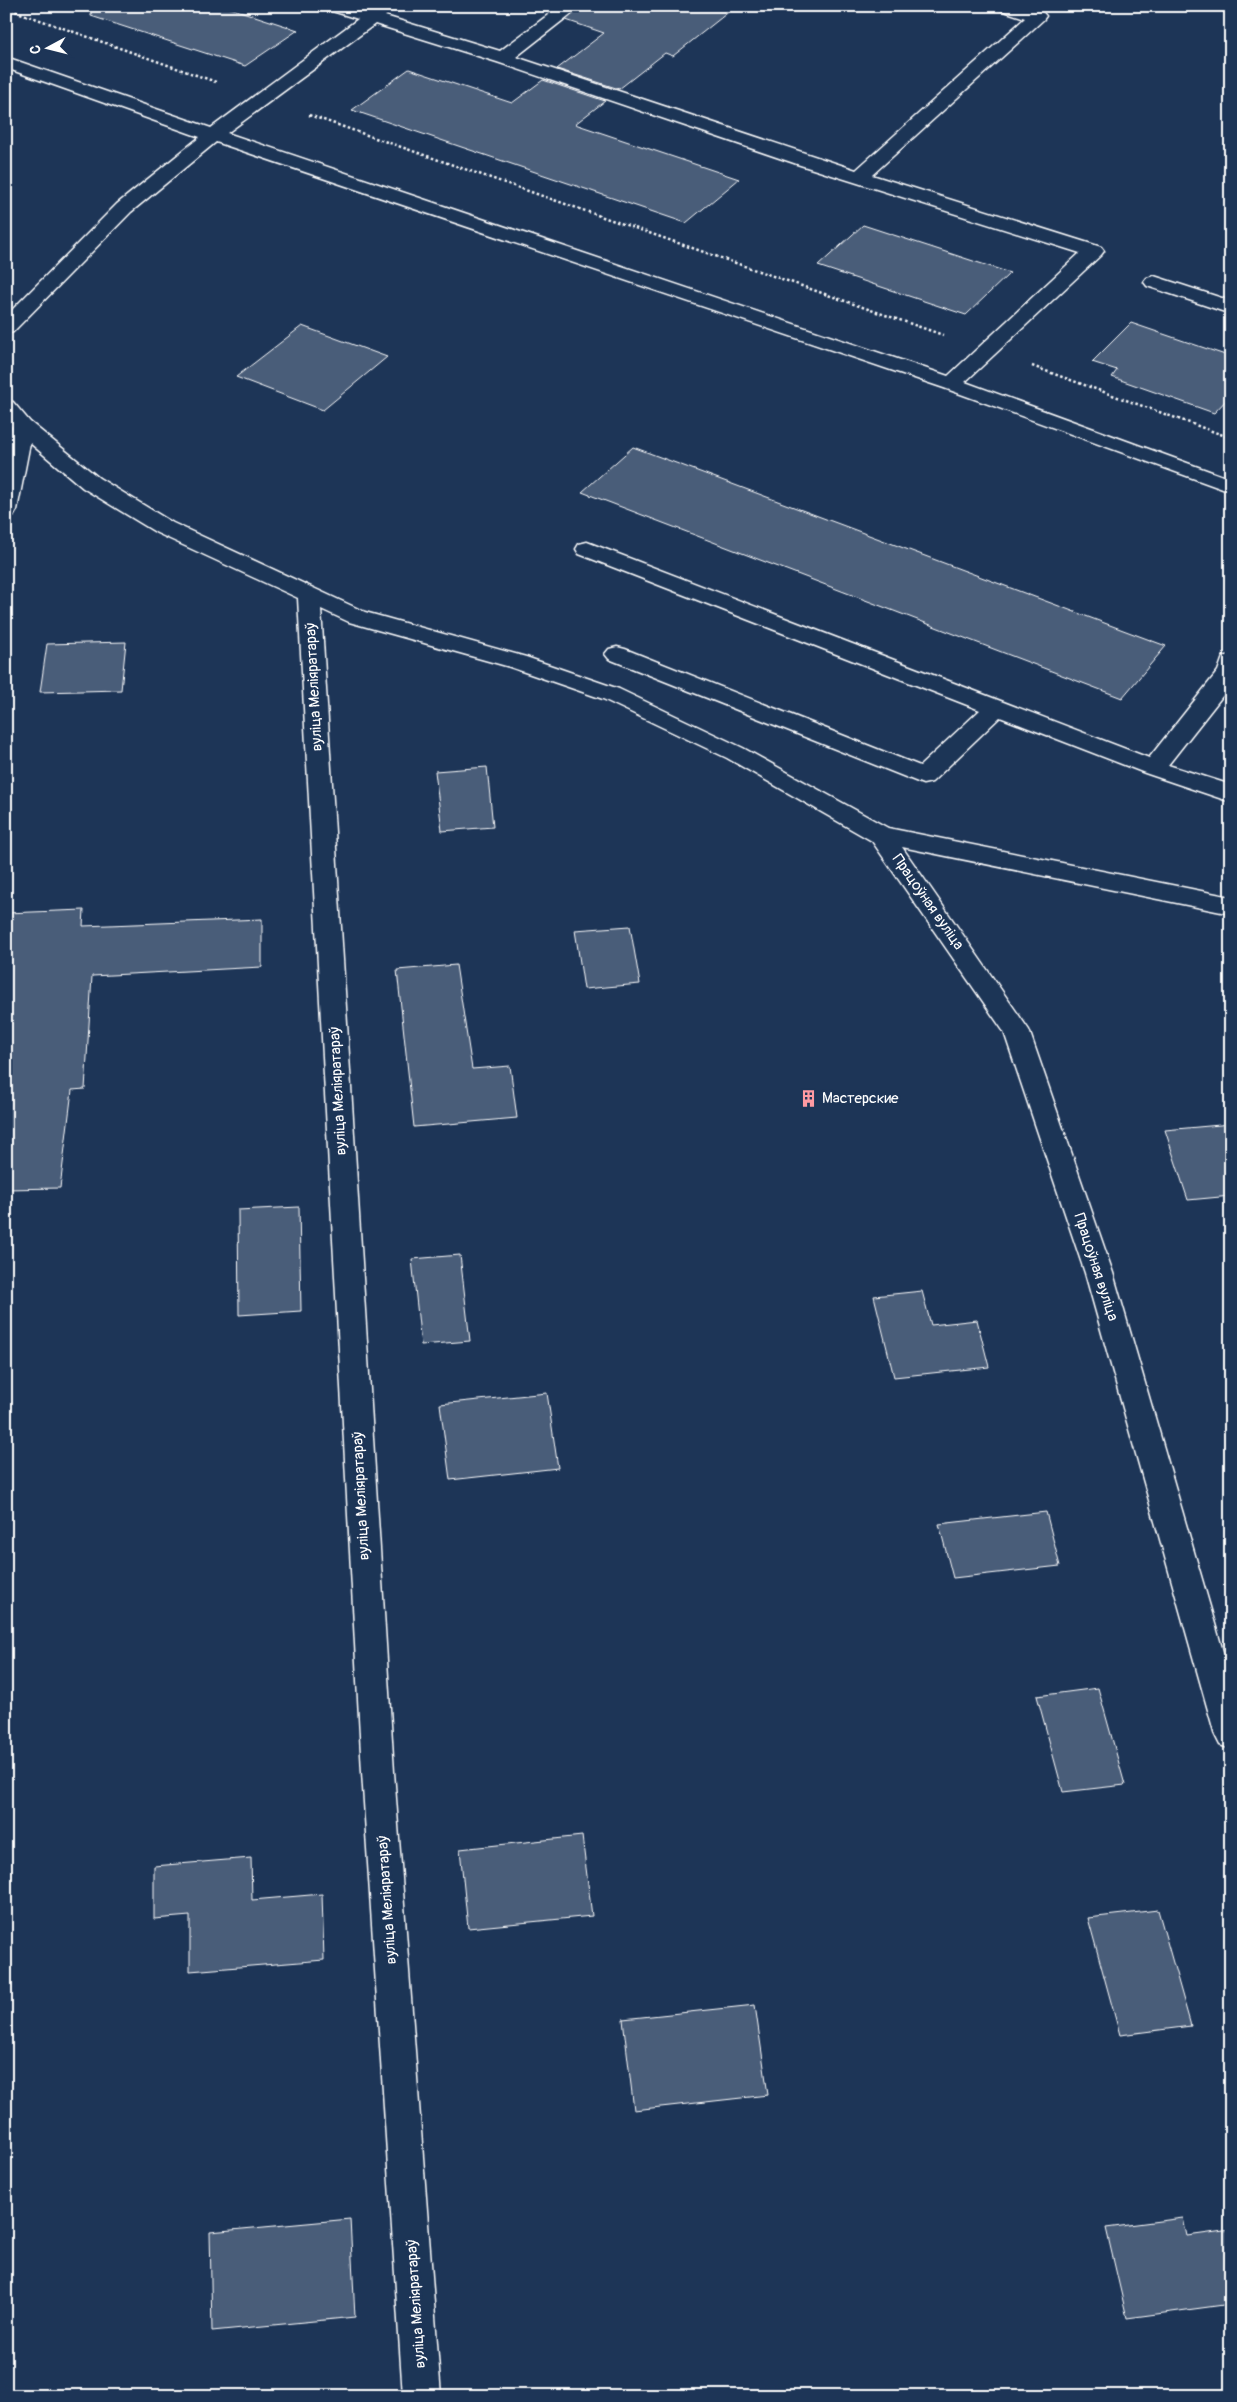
<svg xmlns="http://www.w3.org/2000/svg" width="1237" height="2402" font-family="Pangolin,sans-serif">
<style>
.building{fill:#4a5d79;stroke:#fff}
.lines{fill:none;stroke-linecap:round;stroke-linejoin:round}
.minor-casing{stroke:#fff;stroke-width:3}
.path{stroke:#fff;stroke-width:2.5;stroke-dasharray:2.5 2.5;stroke-linecap:butt}
.minor{fill:#1d3557;fill-rule:evenodd}
.labels{text-anchor:middle;dominant-baseline:central;stroke-width:5;stroke-linejoin:round;paint-order:stroke}
.street-label{font-size:15px;fill:#fff;stroke:#1d3557}
.poi-label{font-size:15px;fill:#fff;stroke:#1d3557;text-anchor:start}
</style>
<rect width="100%" height="100%" fill="#1d3557"/>
<filter id="ink" filterUnits="userSpaceOnUse"><feTurbulence type="fractalNoise" baseFrequency=".02" numOctaves="2"/><feDisplacementMap in="SourceGraphic" scale="10" xChannelSelector="R" yChannelSelector="G"/><feConvolveMatrix kernelMatrix="1 2 1 2 8 2 1 2 1" color-interpolation-filters="sRGB"/></filter>
<g filter="url(#ink)">
<g class="building">
<polygon points="92,6 224,6 298,30 245,66 91,16"/>
<polygon points="583,6 736,6 673,56 665,53 619,89 557,69 604,33 566,20"/>
<polygon points="409,69 512,103 543,80 605,101 575,124 739,179 686,223 352,110"/>
<polygon points="863,225 1010,273 966,315 818,266"/>
<polygon points="1131,323 1231,357 1231,395 1214,413 1112,377 1117,370 1092,362"/>
<polygon points="302,326 387,357 323,410 236,377"/>
<polygon points="633,447 1166,646 1122,698 582,492"/>
<polygon points="126,642 121,690 40,692 47,644"/>
<polygon points="487,767 493,827 442,831 435,771"/>
<polygon points="84,910 83,926 262,919 262,967 92,976 85,1089 72,1090 60,1188 6,1189 6,913"/>
<polygon points="630,926 640,984 584,989 575,930"/>
<polygon points="456,965 472,1069 510,1066 517,1118 414,1127 397,970"/>
<polygon points="1231,1124 1231,1196 1188,1200 1165,1130"/>
<polygon points="299,1207 301,1311 239,1315 238,1210"/>
<polygon points="460,1255 470,1341 421,1345 412,1259"/>
<polygon points="922,1291 931,1325 977,1320 989,1367 894,1377 874,1296"/>
<polygon points="547,1393 558,1468 450,1480 440,1404"/>
<polygon points="1046,1512 1060,1566 953,1578 939,1524"/>
<polygon points="1098,1688 1125,1785 1063,1792 1037,1696"/>
<polygon points="582,1836 592,1916 468,1928 460,1849"/>
<polygon points="251,1858 252,1900 322,1894 324,1960 190,1971 190,1916 154,1919 154,1866"/>
<polygon points="1158,1910 1191,2026 1120,2035 1088,1918"/>
<polygon points="755,2005 768,2095 634,2110 623,2019"/>
<polygon points="1183,2218 1187,2236 1231,2230 1231,2304 1127,2318 1106,2228"/>
<polygon points="350,2219 355,2317 212,2331 210,2232"/>
</g>
<g class="lines">
<defs>
<g id="minor">
<path d="M326,6H354L369,11L376,6H388L391,10L385,16L500,51L560,6H581L516,57L856,170L1025,18L1001,10L998,6C1012,6 1037,3 1046,16L1043,20L872,175L1101,247L1104,251L1101,255L965,382L1231,479V492L944,388L216,142L131,212L13,332L6,334V316L117,204L200,137L6,68V57L211,128L358,19L329,10ZM375,24L497,62L797,164L1080,253L948,376L227,133Z"/>
<polygon points="1154,276 1231,301 1231,314 1147,286 1144,282 1147,278"/>
<polygon points="6,400 13,402 30,422 99,478 173,523 365,612 526,657 619,689 743,748 888,828 1231,897 1231,914 902,847 1029,1030 1113,1273 1231,1679 1231,1749 1220,1745 1215,1735 1085,1273 1004,1032 872,841 727,758 603,699 510,667 349,622 321,609 394,1772 441,2396 403,2396 362,1772 298,598 157,533 83,488 30,443 17,510 14,515 6,517 6,456 12,427 6,420"/>
<polygon points="587,542 1149,758 1218,671 1223,657 1231,655 1231,685 1168,765 1231,785 1231,802 1145,773 1000,717 932,782 923,784 609,659 605,654 609,649 617,647 625,649 920,766 980,710 579,554 576,549 579,544"/>
</g>
</defs>
<use href="#minor" class="minor-casing"/>
<g class="path">
<polyline points="6,8 216,82"/>
<polyline points="309,115 943,335"/>
<polyline points="1032,366 1231,438"/>
</g>
<use href="#minor" class="minor"/>
</g>
</g>
<defs>
<symbol id="building-bare" viewBox="-9 -9 18 18"><path d="M-4-6H4V6H1V3H-1V6H-4ZM-2.5-4.3h1.7v1.8h-1.7ZM.8-4.3h1.7v1.8H.8ZM-2.5-1h1.7V.8h-1.7ZM.8-1h1.7V.8H.8Z" fill="#ff9aa2" stroke="#1d3557" stroke-width="2.5" paint-order="stroke"/></symbol>
</defs>
<g fill-rule="evenodd">
<use href="#building-bare" x="796" y="1086" width="25" height="25"/>
</g>
<g class="labels">
<g class="street-label">
<text transform="translate(314 687) rotate(-93)">вуліца Меліяратараў</text>
<text transform="translate(928 902) rotate(55)">Працоўная вуліца</text>
<text transform="translate(338 1091) rotate(-93)">вуліца Меліяратараў</text>
<text transform="translate(1096 1267) rotate(72)">Працоўная вуліца</text>
<text transform="translate(361 1496) rotate(-93)">вуліца Меліяратараў</text>
<text transform="translate(387 1900) rotate(-94)">вуліца Меліяратараў</text>
<text transform="translate(416 2304) rotate(-94)">вуліца Меліяратараў</text>
</g>
<g class="poi-label">
<text x="822" y="1098">Мастерские</text>
</g>
</g>
<rect width="1237" height="2402" fill="none" stroke="#1d3557" stroke-width="25"/>
<rect x="12" y="12" width="1212" height="2377" fill="none" stroke="#fff" stroke-width="2" filter="url(#ink)"/>
<g transform="translate(48 48) rotate(263)" stroke="#1d3557" stroke-width="4" paint-order="stroke">
<path d="M0-4L9 19L0 12L-9 19Z" fill="#ffffff"/>
<text y="-8" font-size="14" font-weight="bold" text-anchor="middle" fill="#ffffff">С</text>
</g>
</svg>
